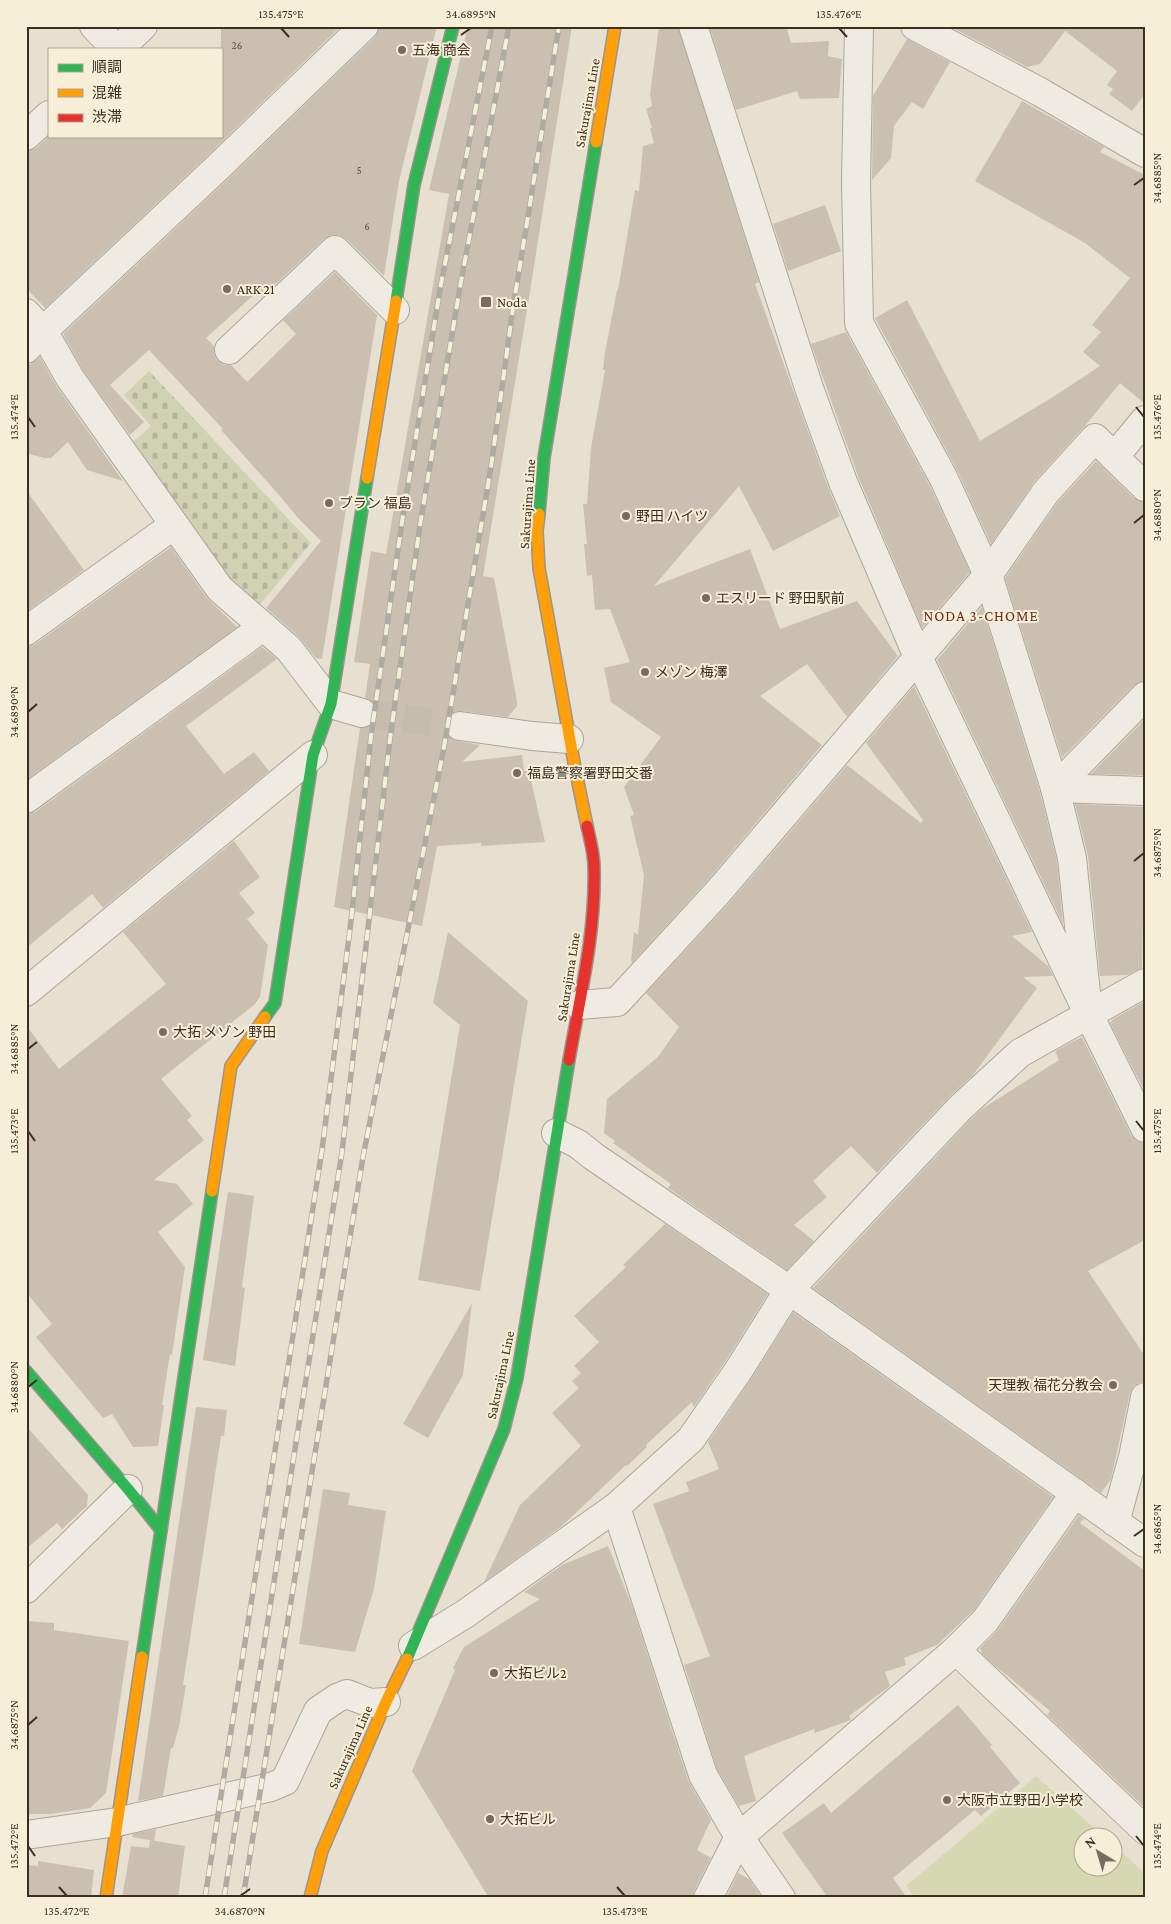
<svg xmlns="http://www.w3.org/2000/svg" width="1171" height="1924" font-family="'Crimson Pro','Noto Sans JP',serif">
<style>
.cemetery{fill:url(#cemetery-stones)}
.pitch{fill:#d6d7b3}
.building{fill:#cbbfb2}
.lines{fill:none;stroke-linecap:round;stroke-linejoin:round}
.street-tunnel{stroke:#c5bcae;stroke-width:28;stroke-dasharray:28 14;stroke-linecap:butt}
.street-casing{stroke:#ada599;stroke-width:30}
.fast-casing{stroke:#9c958a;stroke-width:14}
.slow-casing{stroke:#9c958a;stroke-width:14}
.jam-casing{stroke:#9c958a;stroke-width:14}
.street{stroke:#efebe3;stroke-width:28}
.fast{stroke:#30b455;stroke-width:11}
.slow{stroke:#ff9f0a;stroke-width:11}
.jam{stroke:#e5322d;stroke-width:11}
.rail-casing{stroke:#afaaa2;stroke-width:5.5}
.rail{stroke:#f7eed8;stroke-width:4;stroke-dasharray:11;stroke-linecap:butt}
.ticks{fill:none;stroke:#3d2e20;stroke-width:2}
.poi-dot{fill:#786c5e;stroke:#f7eed8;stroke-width:2}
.labels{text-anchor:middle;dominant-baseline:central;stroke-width:4;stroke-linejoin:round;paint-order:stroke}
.number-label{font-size:11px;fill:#605244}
.poi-label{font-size:14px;fill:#3d2e20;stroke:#f7eed8;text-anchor:start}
.street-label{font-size:14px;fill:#3d2e20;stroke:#f7eed8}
.neighbourhood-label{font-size:15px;letter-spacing:1px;fill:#6b2e1e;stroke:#f7eed8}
.neatline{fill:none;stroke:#3d2e20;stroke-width:2}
.ticks-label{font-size:12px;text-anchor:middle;fill:#3d2e20}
</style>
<defs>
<pattern id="cemetery-stones" width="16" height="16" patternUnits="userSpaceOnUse" patternTransform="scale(1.25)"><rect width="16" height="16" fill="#d1d1b3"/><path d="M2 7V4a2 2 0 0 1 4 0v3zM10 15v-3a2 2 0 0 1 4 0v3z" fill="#b4b49a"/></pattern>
</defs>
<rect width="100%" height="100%" fill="#e7e0d1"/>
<polygon class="cemetery" points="149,371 311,543 258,607 223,574 131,444 151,426 124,395"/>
<polygon class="pitch" points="1036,1776 1103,1836 1084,1836 1084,1866 1114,1866 1114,1845 1145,1874 1145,1898 915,1898 906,1886"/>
<g class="building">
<polygon points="221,26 341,26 205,158 45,308 26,288 26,151 36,148 49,136 221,136"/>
<polygon points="379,26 437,26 399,181 384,276 346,239 339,235 331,235 324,239 262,297 257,292 206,338 214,346 214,354 217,360 224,365 231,365 247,382 296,334 283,320 335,272 377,315 322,659 316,658 299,637 266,608 321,541 298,518 279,495 221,430 223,429 149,350 110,385 144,422 130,435 83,370 63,334 227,180 375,37"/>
<polygon points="468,26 572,26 528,304 483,576 494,578 517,701 517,706 508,717 462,711 455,711 447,717 445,724 446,732 451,739 458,741 480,745 462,762 522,755 524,771 529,771 545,842 481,846 481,843 437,846 422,926 334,907 360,728 366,728 372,725 377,717 377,709 374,703 365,698 370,664 354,662 371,551 386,554 449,194 429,190"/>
<polygon points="659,26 678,26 759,282 755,284 828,487 840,516 773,551 739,486 654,586 750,549 780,629 857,601 898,656 847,717 807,664 760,696 822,745 707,881 632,963 631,961 634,932 638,935 644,875 630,816 634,815 624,787 661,737 611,702 604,668 630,662 610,609 595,610 592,575 587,576 584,544 587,544 583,504 587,504 591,448 605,370 603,370 605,352 617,290 618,290 635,190 639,191 643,146 654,143 650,128 652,128 646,109 652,106 650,94"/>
<polygon points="709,26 786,26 791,43 829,41 828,56 842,59 839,98 800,99 797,91 736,110"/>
<polygon points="949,26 1145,26 1145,94 1132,111 1109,94 1113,89 1107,85 1117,71 1065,31 1040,64 1027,67"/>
<polygon points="907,39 950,62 923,109 912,102 894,126 891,158 872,180 873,96"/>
<polygon points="1022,101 1104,147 1100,152 1145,175 1145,404 1120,383 1084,427 1034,482 991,544 957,470 875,318 907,300 980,441 1053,397 1100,366 1083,352 1101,332 1092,325 1130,278 1085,243 975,181"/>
<polygon points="825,205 841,251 788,271 773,224"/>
<polygon points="846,332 929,484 970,572 922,628 858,476 811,344"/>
<polygon points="40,357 57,387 123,481 87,470 68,442 51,458 44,458 26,453 26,365 31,364"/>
<polygon points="1096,461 1134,498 1145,502 1145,681 1134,685 1062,758 1005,578 1058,502"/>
<polygon points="26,490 84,570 26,612"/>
<polygon points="171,547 207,598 237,627 26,780 26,646 35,644"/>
<polygon points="982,607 1040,792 1057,861 1063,924 937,660"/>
<polygon points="262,647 277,659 186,726 224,774 254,752 269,771 103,908 92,894 26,948 26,814 35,812"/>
<polygon points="914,686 1032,932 1012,936 1048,966 1053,976 1023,977 1037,988 973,1075 949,1097 877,1173 851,1146 813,1181 827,1197 794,1225 814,1241 787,1270 668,1188 671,1184 613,1143 615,1141 604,1133 607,1099 658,1057 679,1027 646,993 731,901 847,765 921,823 923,820 866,743"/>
<polygon points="1145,719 1145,775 1091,774"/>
<polygon points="1075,804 1145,807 1142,968 1127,975 1100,976 1088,856"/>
<polygon points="234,841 260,877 239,893 255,913 247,919 268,945 260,997 255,1004 161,1079 192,1116 187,1120 204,1140 154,1180 177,1184 193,1204 158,1232 185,1267 172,1355 170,1354 162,1405 164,1405 158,1446 133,1447 112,1414 103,1418 36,1337 52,1324 26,1292 26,1025 59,1069 166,984 123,932"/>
<polygon points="448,932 528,1001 480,1291 418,1280 460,1025 433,1003"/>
<polygon points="1145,1001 1145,1092 1110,1023 1113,1019"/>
<polygon points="1082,1037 1131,1135 1137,1141 1145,1144 1145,1240 1088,1271 1145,1356 1145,1382 1140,1382 1134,1386 1130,1393 1111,1479 1101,1493 813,1288 971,1119 982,1109 1059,1060 1055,1051"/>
<polygon points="228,1192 254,1196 242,1287 245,1288 235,1366 203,1360"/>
<polygon points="665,1224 768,1294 725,1362 694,1407 692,1402 646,1445 647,1447 627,1466 626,1465 562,1526 484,1582 520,1505 581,1446 552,1413 579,1388 572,1381 581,1373 574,1366 599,1342 574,1316 626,1267 623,1265"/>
<polygon points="472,1303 463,1375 428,1438 403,1424"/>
<polygon points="793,1312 1053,1497 973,1611 937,1645 904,1658 906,1665 885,1672 890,1686 849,1716 851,1720 815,1733 814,1729 744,1756 756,1801 739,1806 717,1769 684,1665 710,1656 653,1504 689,1491 686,1482 719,1469 708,1442 751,1379"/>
<polygon points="196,1407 227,1410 224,1436 221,1436 183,1685 186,1685 179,1727 173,1748 171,1748 163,1796 138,1801"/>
<polygon points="26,1426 88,1495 87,1506 62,1529 57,1523 26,1549"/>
<polygon points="323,1489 350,1493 348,1505 386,1511 374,1589 355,1652 299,1644"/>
<polygon points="1079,1515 1084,1519 1080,1523 1145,1571 1145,1808 1047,1715 1050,1711 993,1664 982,1654 980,1648 998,1630"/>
<polygon points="608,1546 632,1606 688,1780 711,1820 697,1850 711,1858 694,1891 693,1898 489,1898 412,1771 455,1670 453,1668 464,1647 540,1599 524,1592 562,1565"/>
<polygon points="26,1621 54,1623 54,1630 129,1641 106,1793 90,1808 51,1814 26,1814"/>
<polygon points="958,1705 992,1745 990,1747 1020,1783 981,1816 975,1810 893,1878 907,1898 828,1898 782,1833 824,1803 831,1813"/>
<polygon points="156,1829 154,1841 132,1837 133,1834"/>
<polygon points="150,1840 185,1846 178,1898 122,1898 131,1846 149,1848"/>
<polygon points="38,1861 94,1870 91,1898 26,1898 26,1865 38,1866"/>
<polygon points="738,1873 749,1879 762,1898 726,1898"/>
</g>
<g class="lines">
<polyline class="street-tunnel" points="362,713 460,726"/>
<defs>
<g id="street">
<polyline points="94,26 116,49"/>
<polyline points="693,26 809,388 843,482 918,657 1089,1015 1145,1128"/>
<polyline points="859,26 856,182 859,323 943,477 988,575 1055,788 1072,858 1086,993"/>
<polyline points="915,26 1040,92 1145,153"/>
<polyline points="119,49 143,26"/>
<polyline points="26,136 49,115"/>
<polyline points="26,313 43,331 70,378 220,589 289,649 331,704 362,713"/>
<polyline points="26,349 43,331 216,169 364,26"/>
<polyline points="229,350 335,250 395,310"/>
<polyline points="1114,457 1145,420"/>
<polyline points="26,631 174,525"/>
<polyline points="460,726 532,736 569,739"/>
<polyline points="1055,788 1145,696"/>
<polyline points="1055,788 1145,791"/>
<polyline points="26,799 263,627"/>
<polyline points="26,992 313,755"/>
<polyline points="579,1005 617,1002 719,891 988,575 1046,492 1095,438 1145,487"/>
<polyline points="556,1133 578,1144 593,1156 789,1290 1145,1543"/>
<polyline points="616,1507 703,1775 739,1837 781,1898"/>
<polyline points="1115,1522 1133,1457 1145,1397"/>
<polyline points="26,1589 128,1489"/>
<polyline points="413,1646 465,1614 616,1507 691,1439 738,1371 789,1290 960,1108 1020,1053 1145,983"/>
<polyline points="956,1650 1145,1830"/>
<polyline points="26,1835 117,1822 271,1787 285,1781 318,1711 337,1698 347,1694 370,1703 386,1702"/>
<polyline points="708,1898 739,1837 956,1650 985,1621 1075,1493"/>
</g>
<g id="fast">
<polyline points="396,301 414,185 453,26"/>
<polyline points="539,514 544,458 596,142"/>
<polyline points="265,1017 275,1003 313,755 331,704 367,478"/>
<polyline points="26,1371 128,1489 161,1530"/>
<polyline points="142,1657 212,1191"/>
<polyline points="407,1659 504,1429 517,1378 569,1060"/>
</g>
<g id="slow">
<polyline points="596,142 615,26"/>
<polyline points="367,478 396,301"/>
<polyline points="539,514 537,531 539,568 575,768 587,826"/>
<polyline points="212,1191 231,1066 265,1017"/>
<polyline points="106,1898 142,1657"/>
<polyline points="310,1898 322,1851 386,1702 407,1659"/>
</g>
<path id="jam" d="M569,1060C580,997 596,932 594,867C594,854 590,839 587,826"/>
</defs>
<use href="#street" class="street-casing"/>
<use href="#fast" class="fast-casing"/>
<use href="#slow" class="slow-casing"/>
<use href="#jam" class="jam-casing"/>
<use href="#street" class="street"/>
<use href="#fast" class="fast"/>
<use href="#slow" class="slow"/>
<use href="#jam" class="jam"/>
<defs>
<g id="rail">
<polyline points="205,1898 322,1150 351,921 371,736 402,522 441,284 492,26"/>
<polyline points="224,1898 342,1152 390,739 420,525 460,287 509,26"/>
<polyline points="243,1898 363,1157 444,747 491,467 513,308 559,26"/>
</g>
</defs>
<use href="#rail" class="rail-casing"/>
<use href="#rail" class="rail"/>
</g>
<path class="ticks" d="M281,28L289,37M839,28L847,37M461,35L471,28M1134,185L1144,178M1136,407L1144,417M28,417L35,427M1134,523L1144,515M28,712L37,704M1134,861L1144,853M28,1049L37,1042M1136,1121L1144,1131M28,1131L35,1141M28,1387L37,1380M1134,1536L1144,1529M28,1725L37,1717M1136,1836L1144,1846M28,1846L35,1856M59,1887L67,1896M617,1887L625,1896M240,1896L250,1889"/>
<g class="poi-dot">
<circle cx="402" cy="50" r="5"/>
<circle cx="227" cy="289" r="5"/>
<rect x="480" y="296" width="12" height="12" rx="2.5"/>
<circle cx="329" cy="503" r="5"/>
<circle cx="626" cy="516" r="5"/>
<circle cx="706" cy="598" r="5"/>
<circle cx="645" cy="672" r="5"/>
<circle cx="517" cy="773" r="5"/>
<circle cx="163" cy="1032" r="5"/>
<circle cx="1113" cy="1385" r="5"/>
<circle cx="494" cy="1673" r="5"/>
<circle cx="947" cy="1800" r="5"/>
<circle cx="490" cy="1819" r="5"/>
</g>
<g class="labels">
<g class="number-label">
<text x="237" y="45">26</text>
<text x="359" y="170">5</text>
<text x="367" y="226">6</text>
</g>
<g class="poi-label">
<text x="412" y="50">五海 商会</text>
<text x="237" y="289">ARK 21</text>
<text x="497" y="302">Noda</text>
<text x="339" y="503">ブラン 福島</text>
<text x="636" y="516">野田 ハイツ</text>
<text x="716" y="598">エスリード 野田駅前</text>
<text x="655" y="672">メゾン 梅澤</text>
<text x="527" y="773">福島警察署野田交番</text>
<text x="173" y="1032">大拓 メゾン 野田</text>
<text x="1103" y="1385" text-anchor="end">天理教 福花分教会</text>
<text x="504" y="1673">大拓ビル2</text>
<text x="957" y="1800">大阪市立野田小学校</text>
<text x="500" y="1819">大拓ビル</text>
</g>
<g class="street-label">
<text transform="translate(587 103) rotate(-80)">Sakurajima Line</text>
<text transform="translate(527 504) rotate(-86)">Sakurajima Line</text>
<text transform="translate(568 977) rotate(-81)">Sakurajima Line</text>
<text transform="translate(500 1375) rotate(-78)">Sakurajima Line</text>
<text transform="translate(350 1747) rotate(-66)">Sakurajima Line</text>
</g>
<g class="neighbourhood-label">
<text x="981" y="616">NODA 3-CHOME</text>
</g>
</g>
<rect width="1171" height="1924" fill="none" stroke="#f7eed8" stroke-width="55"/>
<rect x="48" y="48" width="175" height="90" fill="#f7eed8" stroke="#ada18e"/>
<rect x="58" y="64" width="25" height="8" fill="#30b455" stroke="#ada18e"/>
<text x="92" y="72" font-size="15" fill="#3d2e20">順調</text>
<rect x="58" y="89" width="25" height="8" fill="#ff9f0a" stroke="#ada18e"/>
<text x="92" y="98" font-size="15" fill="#3d2e20">混雑</text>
<rect x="58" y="114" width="25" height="8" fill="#e5322d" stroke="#ada18e"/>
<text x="92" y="122" font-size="15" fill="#3d2e20">渋滞</text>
<g transform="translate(1098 1852) rotate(322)"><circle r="24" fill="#f7eed8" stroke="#ada18e"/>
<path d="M0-4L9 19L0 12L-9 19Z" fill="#786c5e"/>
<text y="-8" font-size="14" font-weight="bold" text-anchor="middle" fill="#3d2e20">N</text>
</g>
<rect x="28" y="28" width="1116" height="1868" class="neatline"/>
<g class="ticks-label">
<text x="281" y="18">135.475°E</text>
<text x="471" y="18">34.6895°N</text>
<text x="839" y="18">135.476°E</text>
<text transform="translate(1157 178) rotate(-90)" y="4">34.6885°N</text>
<text transform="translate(1157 417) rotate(-90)" y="4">135.476°E</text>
<text transform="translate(14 417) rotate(-90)" y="4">135.474°E</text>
<text transform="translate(1157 515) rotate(-90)" y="4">34.6880°N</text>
<text transform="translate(14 712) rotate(-90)" y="4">34.6890°N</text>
<text transform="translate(1157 853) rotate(-90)" y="4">34.6875°N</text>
<text transform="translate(14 1049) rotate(-90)" y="4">34.6885°N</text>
<text transform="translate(1157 1131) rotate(-90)" y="4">135.475°E</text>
<text transform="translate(14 1131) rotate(-90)" y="4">135.473°E</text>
<text transform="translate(14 1387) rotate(-90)" y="4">34.6880°N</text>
<text transform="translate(1157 1529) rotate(-90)" y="4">34.6865°N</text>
<text transform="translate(14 1725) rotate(-90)" y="4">34.6875°N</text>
<text transform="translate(1157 1846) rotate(-90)" y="4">135.474°E</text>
<text transform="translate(14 1846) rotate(-90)" y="4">135.472°E</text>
<text x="67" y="1915">135.472°E</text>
<text x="240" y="1915">34.6870°N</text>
<text x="625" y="1915">135.473°E</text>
</g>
</svg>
